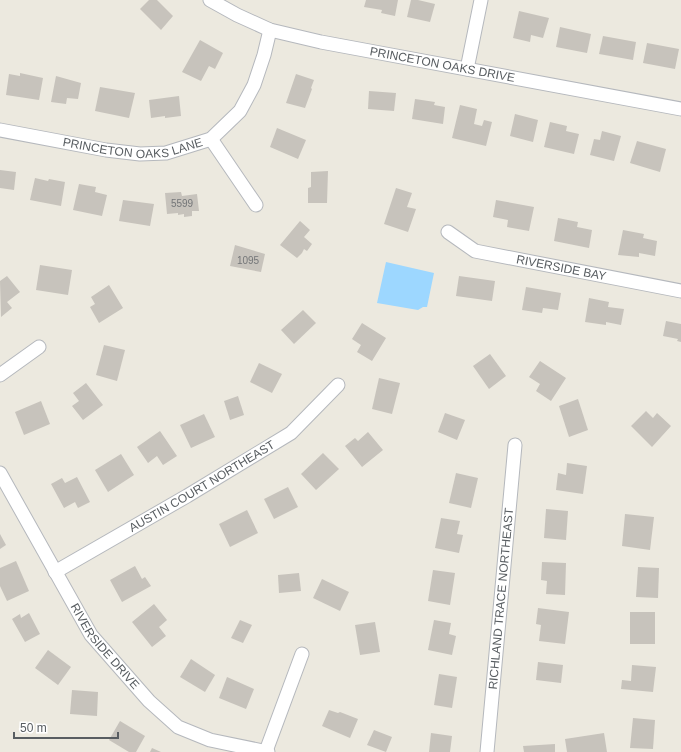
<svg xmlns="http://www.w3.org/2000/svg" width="681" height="752" font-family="Arial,sans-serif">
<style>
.water{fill:#9dd7ff}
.building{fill:#c7c3bc}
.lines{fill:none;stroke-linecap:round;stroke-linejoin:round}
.street-casing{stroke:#b5b8bd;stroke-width:15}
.street{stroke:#fff;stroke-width:13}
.labels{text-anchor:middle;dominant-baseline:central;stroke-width:3;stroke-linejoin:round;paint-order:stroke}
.number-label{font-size:10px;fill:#747678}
.street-label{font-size:12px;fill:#585d61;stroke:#fff}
</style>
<rect width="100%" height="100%" fill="#ece9df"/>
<polygon class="water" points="386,262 434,273 427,307 423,307 418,310 377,303"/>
<g class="building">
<polygon points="149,0 157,0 173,16 161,30 140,9"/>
<polygon points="366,0 398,0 395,16 381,13 382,10 364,7"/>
<polygon points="411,0 418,0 435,4 430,22 407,17"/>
<polygon points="519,11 549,18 543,38 531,35 530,42 513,38"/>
<polygon points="560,27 591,34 587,53 556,47"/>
<polygon points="603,36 636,42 633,60 599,54"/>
<polygon points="200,40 223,53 215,69 209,66 201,81 182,72"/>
<polygon points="647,43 679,49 675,69 643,63"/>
<polygon points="20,73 43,78 39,100 6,95 9,74 20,76"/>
<polygon points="296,74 314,80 311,88 312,89 305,108 286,103"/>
<polygon points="56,76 81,83 78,99 67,98 66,104 51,102"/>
<polygon points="100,87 135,93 129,118 95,111"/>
<polygon points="369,91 396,93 394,111 368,109"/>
<polygon points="179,96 181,116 165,118 165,116 151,118 149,100"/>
<polygon points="415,99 435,102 434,105 445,107 443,124 412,119"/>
<polygon points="460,105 477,109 474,124 482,126 484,120 492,122 486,146 452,138"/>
<polygon points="515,114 538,120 533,142 510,136"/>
<polygon points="550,122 567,126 566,131 579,134 574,154 544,147"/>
<polygon points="277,128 306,140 298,159 270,147"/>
<polygon points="602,131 621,136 614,161 590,155 594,139 600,140"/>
<polygon points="637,141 666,149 660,172 630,163"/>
<polygon points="0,170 16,172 14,190 0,188"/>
<polygon points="328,171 327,203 308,203 308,188 311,187 311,172"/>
<polygon points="35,178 48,181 49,179 65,182 61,206 30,200"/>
<polygon points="79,184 96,187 95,192 107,195 102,216 73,210"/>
<polygon points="396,188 412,193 407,207 416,209 408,232 384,224"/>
<polygon points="181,192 182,196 197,194 199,211 192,211 192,216 184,217 184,214 178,215 178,213 167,214 165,193"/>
<polygon points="123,200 154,204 150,226 119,221"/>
<polygon points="496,200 534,207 529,231 507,227 508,220 493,217"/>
<polygon points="558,218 578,222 577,227 592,230 589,248 554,241"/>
<polygon points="300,221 310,230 304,237 312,244 307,251 304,249 302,253 297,258 280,245"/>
<polygon points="623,230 644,234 643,238 657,241 655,256 639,253 639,257 618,255"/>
<polygon points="235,245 265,254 261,272 230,266"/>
<polygon points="40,265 72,270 68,295 36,290"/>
<polygon points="7,276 20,292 7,302 12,308 1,317 0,281"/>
<polygon points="459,276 495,281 492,301 456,296"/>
<polygon points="109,285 123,308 99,323 90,307 95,304 91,297"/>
<polygon points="526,287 561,293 558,310 543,308 542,313 522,310"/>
<polygon points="589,298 609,302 608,307 624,309 621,325 606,322 606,325 585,322"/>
<polygon points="303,310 316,323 294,344 281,330"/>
<polygon points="666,321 681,324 681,342 677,341 678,339 663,336"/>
<polygon points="362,323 386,338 372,361 357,352 361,345 352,339"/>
<polygon points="104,345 125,350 117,381 96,375"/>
<polygon points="490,354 506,376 489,389 473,366"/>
<polygon points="540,361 566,378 551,401 536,391 540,384 529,377"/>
<polygon points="259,363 282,374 272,393 250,382"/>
<polygon points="379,378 400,383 392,414 372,409"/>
<polygon points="86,383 103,405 83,420 72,406 79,401 73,393"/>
<polygon points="238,396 244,415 230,420 224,401"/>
<polygon points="578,399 588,430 569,437 559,406"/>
<polygon points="41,401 50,424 24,435 15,412"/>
<polygon points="646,411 653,418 657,413 671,426 652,447 631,426"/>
<polygon points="445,413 465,420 457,440 438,432"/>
<polygon points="204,414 215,437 191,448 180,425"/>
<polygon points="160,431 177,456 163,465 157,456 148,463 137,447"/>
<polygon points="368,432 383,450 362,467 345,446 355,438 358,441"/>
<polygon points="323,453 339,469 316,490 301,474"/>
<polygon points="121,454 134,475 108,492 95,470"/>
<polygon points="567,463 587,466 583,494 556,490 558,473 566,475"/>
<polygon points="456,473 478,478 471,508 449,503"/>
<polygon points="77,477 90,502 78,508 75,502 64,508 51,484 62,478 65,483"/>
<polygon points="288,487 298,507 274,519 264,499"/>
<polygon points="546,509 568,511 566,540 544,538"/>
<polygon points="247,510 258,533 230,547 219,524"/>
<polygon points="625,514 654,517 650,550 622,546"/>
<polygon points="441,518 460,521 457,534 463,535 459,553 435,548"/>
<polygon points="0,534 6,545 0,549"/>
<polygon points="16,561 29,591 7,601 0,586 0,568"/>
<polygon points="542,562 566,563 565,595 546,594 547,581 541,580"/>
<polygon points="135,566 142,579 145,577 151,586 122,602 110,580"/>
<polygon points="638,567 659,568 658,598 636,597"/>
<polygon points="433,570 455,573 450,605 428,601"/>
<polygon points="299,573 301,591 279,593 278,575"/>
<polygon points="322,579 349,592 340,611 313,598"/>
<polygon points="154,604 167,620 159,627 166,636 152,647 132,622"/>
<polygon points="538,608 569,612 565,644 539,641 541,625 536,624"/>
<rect x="630" y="612" width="25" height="32"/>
<polygon points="29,613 40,634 25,642 12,619 20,614 21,618"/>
<polygon points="240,620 252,625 243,643 231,638"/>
<polygon points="434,620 451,623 449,634 456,636 452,655 428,650"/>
<polygon points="375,622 380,652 360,655 355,625"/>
<polygon points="48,650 71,667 58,685 35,668"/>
<polygon points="191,659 215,675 205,692 180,677"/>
<polygon points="538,662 563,665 561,683 536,680"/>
<polygon points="632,665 656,667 653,692 621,689 622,680 631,681"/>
<polygon points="439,674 457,677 452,708 434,705"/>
<polygon points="227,677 254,689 246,709 219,698"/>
<polygon points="72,690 98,692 97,716 70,714"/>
<polygon points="329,710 338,713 340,712 358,719 350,738 322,726"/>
<polygon points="633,718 655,720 653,749 630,748"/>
<polygon points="120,721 145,736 136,752 129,752 109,740"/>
<polygon points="374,730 392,737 386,752 367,745"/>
<polygon points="431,733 452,736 450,752 429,752"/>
<polygon points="604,733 607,752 567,752 565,739"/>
<polygon points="555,744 555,752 524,752 523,746"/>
<polygon points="152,748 161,752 150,752"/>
</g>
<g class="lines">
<defs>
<g id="street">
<path id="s1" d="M210,0L237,15L270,30L321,42L681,109"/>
<polyline points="467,69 481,0"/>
<path id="s2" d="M0,130L106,150L140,154L166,153L211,139L240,111L254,85L264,55L270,30"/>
<polyline points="211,139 256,205"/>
<path id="s3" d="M448,232L475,251L681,291"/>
<polyline points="0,375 39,347"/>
<path id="s4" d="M0,473L91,635L149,701L178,727L210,740L268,752"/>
<path id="s5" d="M55,572L187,496L291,433L338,385"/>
<polyline points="266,751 302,654"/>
<path id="s6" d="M487,752L515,445"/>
</g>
</defs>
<use href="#street" class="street-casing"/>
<use href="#street" class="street"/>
</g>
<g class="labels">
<g class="number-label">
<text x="182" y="203">5599</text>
<text x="248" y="260">1095</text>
</g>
<g class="street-label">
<text stroke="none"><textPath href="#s1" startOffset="243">PRINCETON OAKS DRIVE</textPath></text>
<text stroke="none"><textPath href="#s2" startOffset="135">PRINCETON OAKS LANE</textPath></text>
<text stroke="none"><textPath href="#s3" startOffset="121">RIVERSIDE BAY</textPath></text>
<text stroke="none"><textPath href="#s5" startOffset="170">AUSTIN COURT NORTHEAST</textPath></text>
<text stroke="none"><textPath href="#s6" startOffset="154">RICHLAND TRACE NORTHEAST</textPath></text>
<text stroke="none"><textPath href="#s4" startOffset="203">RIVERSIDE DRIVE</textPath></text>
</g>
</g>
<path d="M14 732v6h104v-6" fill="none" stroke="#585d61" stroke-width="2"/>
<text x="20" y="732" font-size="12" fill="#585d61" stroke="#ffffff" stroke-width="3" paint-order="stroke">50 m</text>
</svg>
